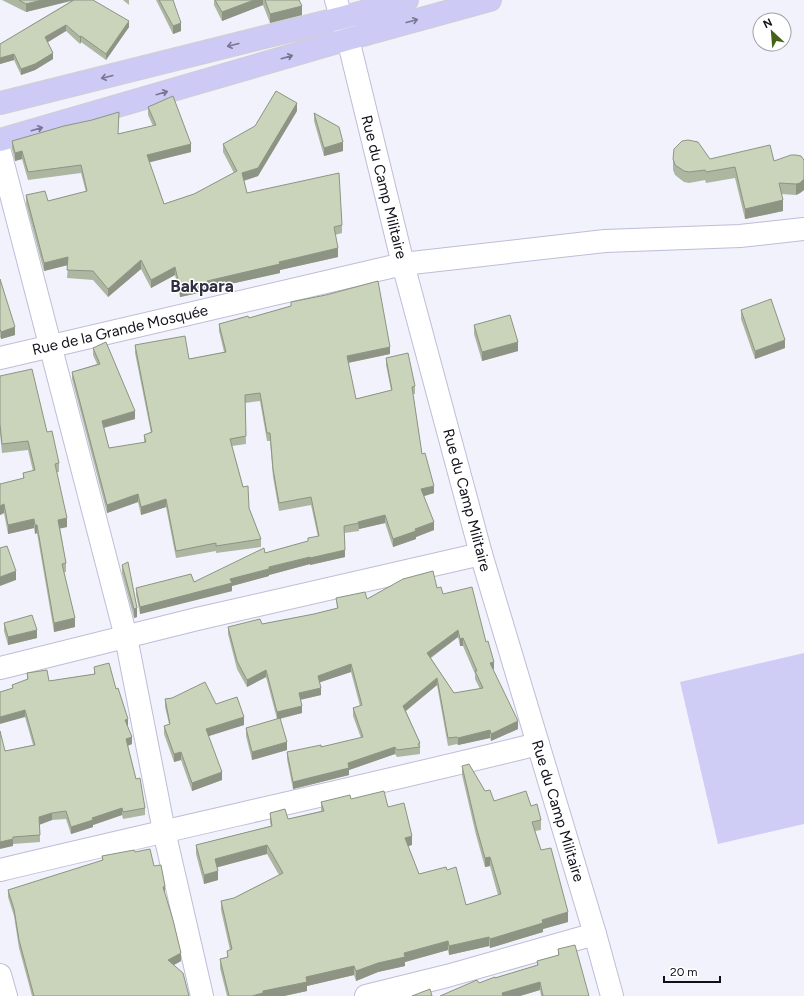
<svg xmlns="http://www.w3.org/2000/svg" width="804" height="996" font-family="Figtree,sans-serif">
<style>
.green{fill:#cfcdf6}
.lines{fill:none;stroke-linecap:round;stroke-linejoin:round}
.minor-casing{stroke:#bebdd7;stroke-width:24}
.major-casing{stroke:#cfcfd1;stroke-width:24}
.minor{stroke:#fff;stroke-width:22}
.major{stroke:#cdcaf5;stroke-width:22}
.wall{fill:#adb6a1;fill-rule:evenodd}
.shaded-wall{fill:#8d9483}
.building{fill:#c9d4bb;stroke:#8d9483;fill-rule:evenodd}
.oneway{stroke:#787692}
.labels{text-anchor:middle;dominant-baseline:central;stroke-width:3;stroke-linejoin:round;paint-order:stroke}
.street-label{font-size:15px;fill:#111019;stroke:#fff}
.quarter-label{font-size:17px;font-weight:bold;fill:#2f2e42;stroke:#fff}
</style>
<rect width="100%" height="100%" fill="#f2f2fd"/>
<polygon class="green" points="804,653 804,824 718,844 680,682"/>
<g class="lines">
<defs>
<g id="minor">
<polyline points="336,0 348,39 403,264 481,554 595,934 612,996"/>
<polyline points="0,152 126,637 164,831 202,996"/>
<polyline points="0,358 403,264 605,241 740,236 804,229"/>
<polyline points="0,668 197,619 481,554"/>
<path d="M0,870C179,827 359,788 538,744"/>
<polyline points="0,975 6,996"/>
<polyline points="366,996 447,976 595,934"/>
</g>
<g id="major">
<polyline points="0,103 341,18 407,0"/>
<polyline points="0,140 348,39 490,0"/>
</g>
</defs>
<use href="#minor" class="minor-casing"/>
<use href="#major" class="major-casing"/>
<use href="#minor" class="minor"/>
<use href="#major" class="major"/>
</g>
<g class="wall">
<polygon points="2,0 93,0 129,27 106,60 81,42 80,44 66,31 47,42 53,59 35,70 21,75 14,60 0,64 0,44 73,0 26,12"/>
<polygon points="123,0 129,0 129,5"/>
<polygon points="156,0 173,0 181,31 173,34"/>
<polygon points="214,0 299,0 302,15 270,23 263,5 222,21 214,5"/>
<polygon points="148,107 191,152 149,162 164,204 194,194 234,173 223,152 223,144 297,111 258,176 244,181 247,193 342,225 342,233 335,235 338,257 280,270 280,273 208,289 208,291 180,297 175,275 151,288 141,269 108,297 93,280 67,278 68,265 44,271 26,204 26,195 48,201 86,192 81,173 28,180 22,159 15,161 12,149 12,141 118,134 153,126 148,115"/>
<polygon points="314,113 343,151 324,156 314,121"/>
<polygon points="673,159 710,159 774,161 804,160 804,190 800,193 796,195 781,194 783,211 745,219 735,178 706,183 705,180 689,183 684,182 675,175 673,170"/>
<polygon points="0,279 15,335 1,339 0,337"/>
<polygon points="291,302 390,354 348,363 356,399 391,390 386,365 386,358 415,386 415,394 413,394 422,454 434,493 424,496 434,530 416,537 416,539 393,547 385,523 359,529 359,531 344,533 345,557 310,565 310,564 269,575 269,576 232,586 232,591 140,614 136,595 136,588 194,582 265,553 308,541 318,537 311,505 279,511 273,477 270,441 267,441 260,401 245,403 246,444 232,446 249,508 261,539 261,547 216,553 216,551 176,558 166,507 141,515 138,502 107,513 72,379 72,372 97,364 93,355 93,348 135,419 104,428 109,448 144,443 144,435 151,433 135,353 135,345 189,359 224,352 219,331 219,324 249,318 291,306"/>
<polygon points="741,310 785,348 755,359 741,319"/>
<polygon points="474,325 518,351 482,361 474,334"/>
<polygon points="0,376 47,432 59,463 59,472 57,472 67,527 60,528 66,563 66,572 64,572 75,627 54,632 37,533 35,534 34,528 8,534 4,513 0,515 0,484 23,479 23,473 33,471 28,450 2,453 0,433"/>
<polygon points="122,565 137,617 134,618 122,573"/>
<path d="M437,588L486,642L494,669L493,670L518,729L491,741L490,738L458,745L457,744L448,746L437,685L406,711L420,743V754L397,757L395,754L349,770V775L293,789L287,759V752L321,747L361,738L353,716V708L360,706L351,672L319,682L321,695L300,700L302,713L280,719L287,750L252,760L246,736V728L277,719L266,677L247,687L237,669L228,634V627L262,624L314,614L337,608L336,598L367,599ZM458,637L460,646H463L475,674V679L480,689L454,693L431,658Z"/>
<polygon points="4,623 37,638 8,645 4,631"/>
<polygon points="94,667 116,689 128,727 132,744 128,746 136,779 145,808 145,815 123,819 122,815 93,825 93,827 71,834 66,819 52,820 40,824 40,842 13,844 13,846 5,751 33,745 25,717 12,688 12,685 27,680 27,673 49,681 94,674"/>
<polygon points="165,699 244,725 208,736 222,780 192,791 181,760 174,762 164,734 164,726 169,724 165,707"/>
<polygon points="462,766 494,801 531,806 541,820 541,830 535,831 541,850 568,922 543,929 543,932 490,948 489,946 449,955 448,950 405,962 405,966 378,972 356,981 354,975 307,986 307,991 284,996 227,996 220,968 220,959 227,958 227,951 230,950 221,910 221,901 234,898 279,875 267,854 217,867 218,880 204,884 196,854 196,845 271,826 270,823 270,813 288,819 321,811 321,802 351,799 388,807 412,845 408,846 419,874 447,870 466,905 498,895 490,866 485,867 476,835 462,775"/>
<polygon points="135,852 154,866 165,894 181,961 174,965 189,996 32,996 19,948 14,916 8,897 8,890 102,861 102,856"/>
<polygon points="558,949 589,996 541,996 540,990 520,996 440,996 495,978 537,965 537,961 558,955"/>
</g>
<g class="shaded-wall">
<polygon points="42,0 75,0 26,12 26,4"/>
<polygon points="254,0 263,0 263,5 222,21 222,12"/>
<polygon points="302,6 302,15 270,23 270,14"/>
<polygon points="129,21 129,27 106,60 106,54"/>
<polygon points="181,23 181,31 173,34 173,26"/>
<polygon points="66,25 66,31 45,44 45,37"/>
<polygon points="81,36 81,42 80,44 80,37"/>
<polygon points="53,53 53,59 35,70 21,75 21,69"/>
<polygon points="14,54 14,60 0,64 0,58"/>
<polygon points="297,103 297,111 258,176 242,181 242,173"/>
<polygon points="343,142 343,151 324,156 324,148"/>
<polygon points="191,144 191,152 147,163 147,155"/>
<polygon points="22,151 22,159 15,161 15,153"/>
<polygon points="804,179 804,190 800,193 796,195 796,184"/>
<polygon points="783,200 783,211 745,219 745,209"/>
<polygon points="338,248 338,257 280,270 280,273 208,289 208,291 180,297 180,289 279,262"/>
<polygon points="68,257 68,265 44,271 44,263"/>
<polygon points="141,260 141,269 108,297 108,289"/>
<polygon points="175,267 175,275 151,288 151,280"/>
<polygon points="15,327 15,335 1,339 1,332"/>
<polygon points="785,340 785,348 755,359 755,351"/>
<polygon points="518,342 518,351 482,361 482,352"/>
<polygon points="390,347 390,354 347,363 347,356"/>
<polygon points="135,411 135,419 102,428 102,421"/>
<polygon points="434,486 434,493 421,497 421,489"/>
<polygon points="138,494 138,502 107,513 107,505"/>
<polygon points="166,499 166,507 141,515 141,507"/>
<polygon points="4,504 4,513 0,515 0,506"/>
<polygon points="385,515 385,523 359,529 358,522"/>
<polygon points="67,518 67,527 58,529 58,520"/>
<polygon points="34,519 34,528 8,534 8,525"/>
<polygon points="434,522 434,530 416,537 416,539 393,547 393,539 415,529"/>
<polygon points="35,525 37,525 37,533 35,534"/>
<polygon points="345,550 345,557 310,565 310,558"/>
<polygon points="310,557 310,564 269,575 269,576 232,586 232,591 140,614 140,607 269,567"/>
<polygon points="16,571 16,580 0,586 0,577"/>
<polygon points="137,608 137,617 134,618 134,609"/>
<polygon points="75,618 75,627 54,632 54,623"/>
<polygon points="37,630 37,638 8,645 8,637"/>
<polygon points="458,630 458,637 427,660 427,653"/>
<polygon points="463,638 463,646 460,646 460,639"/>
<polygon points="494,662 494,669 490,670 490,663"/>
<polygon points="351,664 351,672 318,683 318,676"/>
<polygon points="266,670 266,677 247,687 247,680"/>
<polygon points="437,678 437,685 403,713 403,706"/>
<polygon points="321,688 321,695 299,700 299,693"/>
<polygon points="302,706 302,713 277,719 277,712"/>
<polygon points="25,710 25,717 0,724 0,717"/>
<polygon points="244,717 244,725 206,737 206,729"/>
<polygon points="128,719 128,727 125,720"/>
<polygon points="518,721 518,729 491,741 491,734"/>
<polygon points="490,730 490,738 458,745 458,738"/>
<polygon points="132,737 132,744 126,746 126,739"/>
<polygon points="287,742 287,750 252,760 252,752"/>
<polygon points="395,747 395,754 349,770 349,775 293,789 293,782"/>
<polygon points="181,752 181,760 174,762 174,754"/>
<polygon points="222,772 222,780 192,791 192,783"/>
<polygon points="122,808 122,815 93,825 93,827 71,834 71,827 92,818"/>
<polygon points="52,813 52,820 39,825 39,817"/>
<polygon points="412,836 412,845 405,847 405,838"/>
<polygon points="13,839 13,846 0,849 0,842"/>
<polygon points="267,845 267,854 215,868 215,859"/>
<polygon points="490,857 490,866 485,867 485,858"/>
<polygon points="218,871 218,880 204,884 204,875"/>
<polygon points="165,886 165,894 163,895 163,887"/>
<polygon points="568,912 568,922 543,929 543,932 490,948 490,939 542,920"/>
<polygon points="489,937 489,946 449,955 449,946"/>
<polygon points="448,941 448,950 405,962 405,966 378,972 356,981 356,971 404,953"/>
<polygon points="181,953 181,961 168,968 168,960"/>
<polygon points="354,966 354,975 307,986 307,991 284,996 252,996 263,991 306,977"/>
<polygon points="540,982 540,990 520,996 502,996 502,993"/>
</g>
<g class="building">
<polygon points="19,0 42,0 26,4"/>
<polygon points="74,0 93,0 129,21 106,54 81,36 80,37 66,25 45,37 53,53 35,64 21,69 14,54 0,58 0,44"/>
<polygon points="159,0 173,0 181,23 173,26"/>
<polygon points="215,0 254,0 222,12"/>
<polygon points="265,0 299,0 302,6 270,14"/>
<polygon points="276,91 297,103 258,168 242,173 247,193 339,173 342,225 334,227 338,248 279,262 280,264 207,281 208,283 180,289 175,267 151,280 141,260 108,289 93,271 67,270 68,257 44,263 26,195 45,191 48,201 87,191 81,165 28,172 22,151 15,153 12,141 64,126 92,120 119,112 118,134 156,125 148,107 173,96 191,144 147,155 164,204 194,194 237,171 223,144 255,126"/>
<polygon points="314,113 339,127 343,142 324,148"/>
<polygon points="688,140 698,142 710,159 770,145 774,161 791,155 796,155 801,156 804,160 804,179 800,183 796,184 779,183 783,200 745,209 735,167 706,172 705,170 689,172 684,171 675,165 673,159 674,149 682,141"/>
<polygon points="0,279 15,327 1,332 0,329"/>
<polygon points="378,281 390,347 347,356 356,399 392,390 386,358 408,353 415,386 412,387 422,454 425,453 434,486 421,489 434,522 415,529 416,531 393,539 385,515 358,522 359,523 344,526 345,550 310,558 310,557 269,567 269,569 230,579 232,583 140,607 136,588 191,574 194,582 264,548 265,553 308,541 308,538 319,536 311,497 279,503 273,469 270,433 267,433 260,393 245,395 246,436 230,439 243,487 248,486 249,508 261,539 216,546 216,543 176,551 166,499 141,507 138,494 107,505 72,372 100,364 93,348 106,342 135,411 102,421 109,448 146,442 144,435 152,432 135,345 185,336 189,359 226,352 219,324 248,316 249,318 291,306 291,302 326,295"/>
<polygon points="771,299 785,340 755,351 741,310"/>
<polygon points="510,315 518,342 482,352 474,325"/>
<polygon points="32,369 47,432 52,431 59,463 55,464 67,518 58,520 66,563 62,564 75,618 54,623 37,525 35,525 34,519 8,525 4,504 0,506 0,484 24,478 23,473 35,470 28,441 2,444 0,424 0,376"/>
<polygon points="7,546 16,571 0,577 0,548"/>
<polygon points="128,562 137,608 134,609 122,565"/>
<path d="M433,571L437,588L441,587L443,594L472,587L486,642L488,641L494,662L490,663L518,721L491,734L490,730L458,738L457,737L448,738L437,678L403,706L420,743L418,744L420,747L397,750L395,747L348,763L349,768L293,782L287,752L321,745V747L363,737L353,708L362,705L351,664L318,676L321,688L299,693L302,706L277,712L266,670L247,680L237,661L228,627L260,619L262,624L314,614L338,608L336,598L365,592L367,599L403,579ZM458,630L460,639L463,638L477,671H475L483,688L454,693L427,653Z"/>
<polygon points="32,615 37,630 8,637 4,623"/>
<polygon points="109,663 116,689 118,688 128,719 125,720 132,737 126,739 136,779 140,778 145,808 123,812 122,808 92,818 93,820 71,827 66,811 52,813 39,817 40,835 13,837 13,839 0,842 0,731 5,751 35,745 25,710 0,717 0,692 13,688 12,685 28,679 27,673 47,670 49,681 95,674 94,667"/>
<polygon points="205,682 216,704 237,697 244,717 206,729 222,772 192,783 181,752 174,754 164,726 170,724 165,699 172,698"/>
<polygon points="280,718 287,742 252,752 246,728"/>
<polygon points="469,764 485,791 490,790 494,801 526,791 531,806 537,804 541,820 532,822 541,850 551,848 568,912 542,920 543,923 490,939 489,937 449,946 448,941 404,953 405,957 378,963 356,971 354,966 306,977 307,982 263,991 263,993 252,996 229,996 220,959 228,957 227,951 232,949 221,901 234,898 283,873 267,845 215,859 218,871 204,875 196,845 272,826 270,813 285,809 288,819 324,811 321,802 350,795 351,799 384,791 388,807 404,803 412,836 405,838 419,874 446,867 447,870 456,867 466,905 501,894 490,857 485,858 476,826 462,766"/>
<polygon points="150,849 154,866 161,865 165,886 163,887 173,920 181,953 168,960 183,973 189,996 34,996 19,940 14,909 8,890 103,860 102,856 134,850 135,852"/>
<polygon points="575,945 589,996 543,996 540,982 502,993 503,996 440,996 477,980 479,983 495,977 495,978 538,965 537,961 559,955 558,949"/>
<polygon points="430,989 432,996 412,996"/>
</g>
<defs><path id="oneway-shaft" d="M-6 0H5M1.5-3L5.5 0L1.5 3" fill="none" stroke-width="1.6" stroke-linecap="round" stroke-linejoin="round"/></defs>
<g class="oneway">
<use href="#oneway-shaft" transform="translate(412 21) rotate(-15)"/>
<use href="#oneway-shaft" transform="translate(233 45) rotate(166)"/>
<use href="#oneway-shaft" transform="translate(287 57) rotate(-16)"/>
<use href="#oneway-shaft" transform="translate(107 77) rotate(166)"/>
<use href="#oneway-shaft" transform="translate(162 93) rotate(-16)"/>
<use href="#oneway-shaft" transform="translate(37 129) rotate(-16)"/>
</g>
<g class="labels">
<g class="street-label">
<text transform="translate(384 187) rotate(76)">Rue du Camp Militaire</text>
<text transform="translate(120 330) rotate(-13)">Rue de la Grande Mosquée</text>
<text transform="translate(467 500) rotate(75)">Rue du Camp Militaire</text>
<text transform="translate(558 811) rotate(73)">Rue du Camp Militaire</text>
</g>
<g class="quarter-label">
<text x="202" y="286">Bakpara</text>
</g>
</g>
<g transform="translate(772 32) rotate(334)"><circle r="19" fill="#ffffff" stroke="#a09fa3"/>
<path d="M0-3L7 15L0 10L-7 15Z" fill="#456113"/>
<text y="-6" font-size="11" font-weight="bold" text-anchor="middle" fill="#111019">N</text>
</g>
<path d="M664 976v6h56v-6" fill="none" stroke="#111019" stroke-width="2"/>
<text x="670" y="976" font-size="12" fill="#111019" stroke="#ffffff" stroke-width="3" paint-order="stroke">20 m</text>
</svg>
